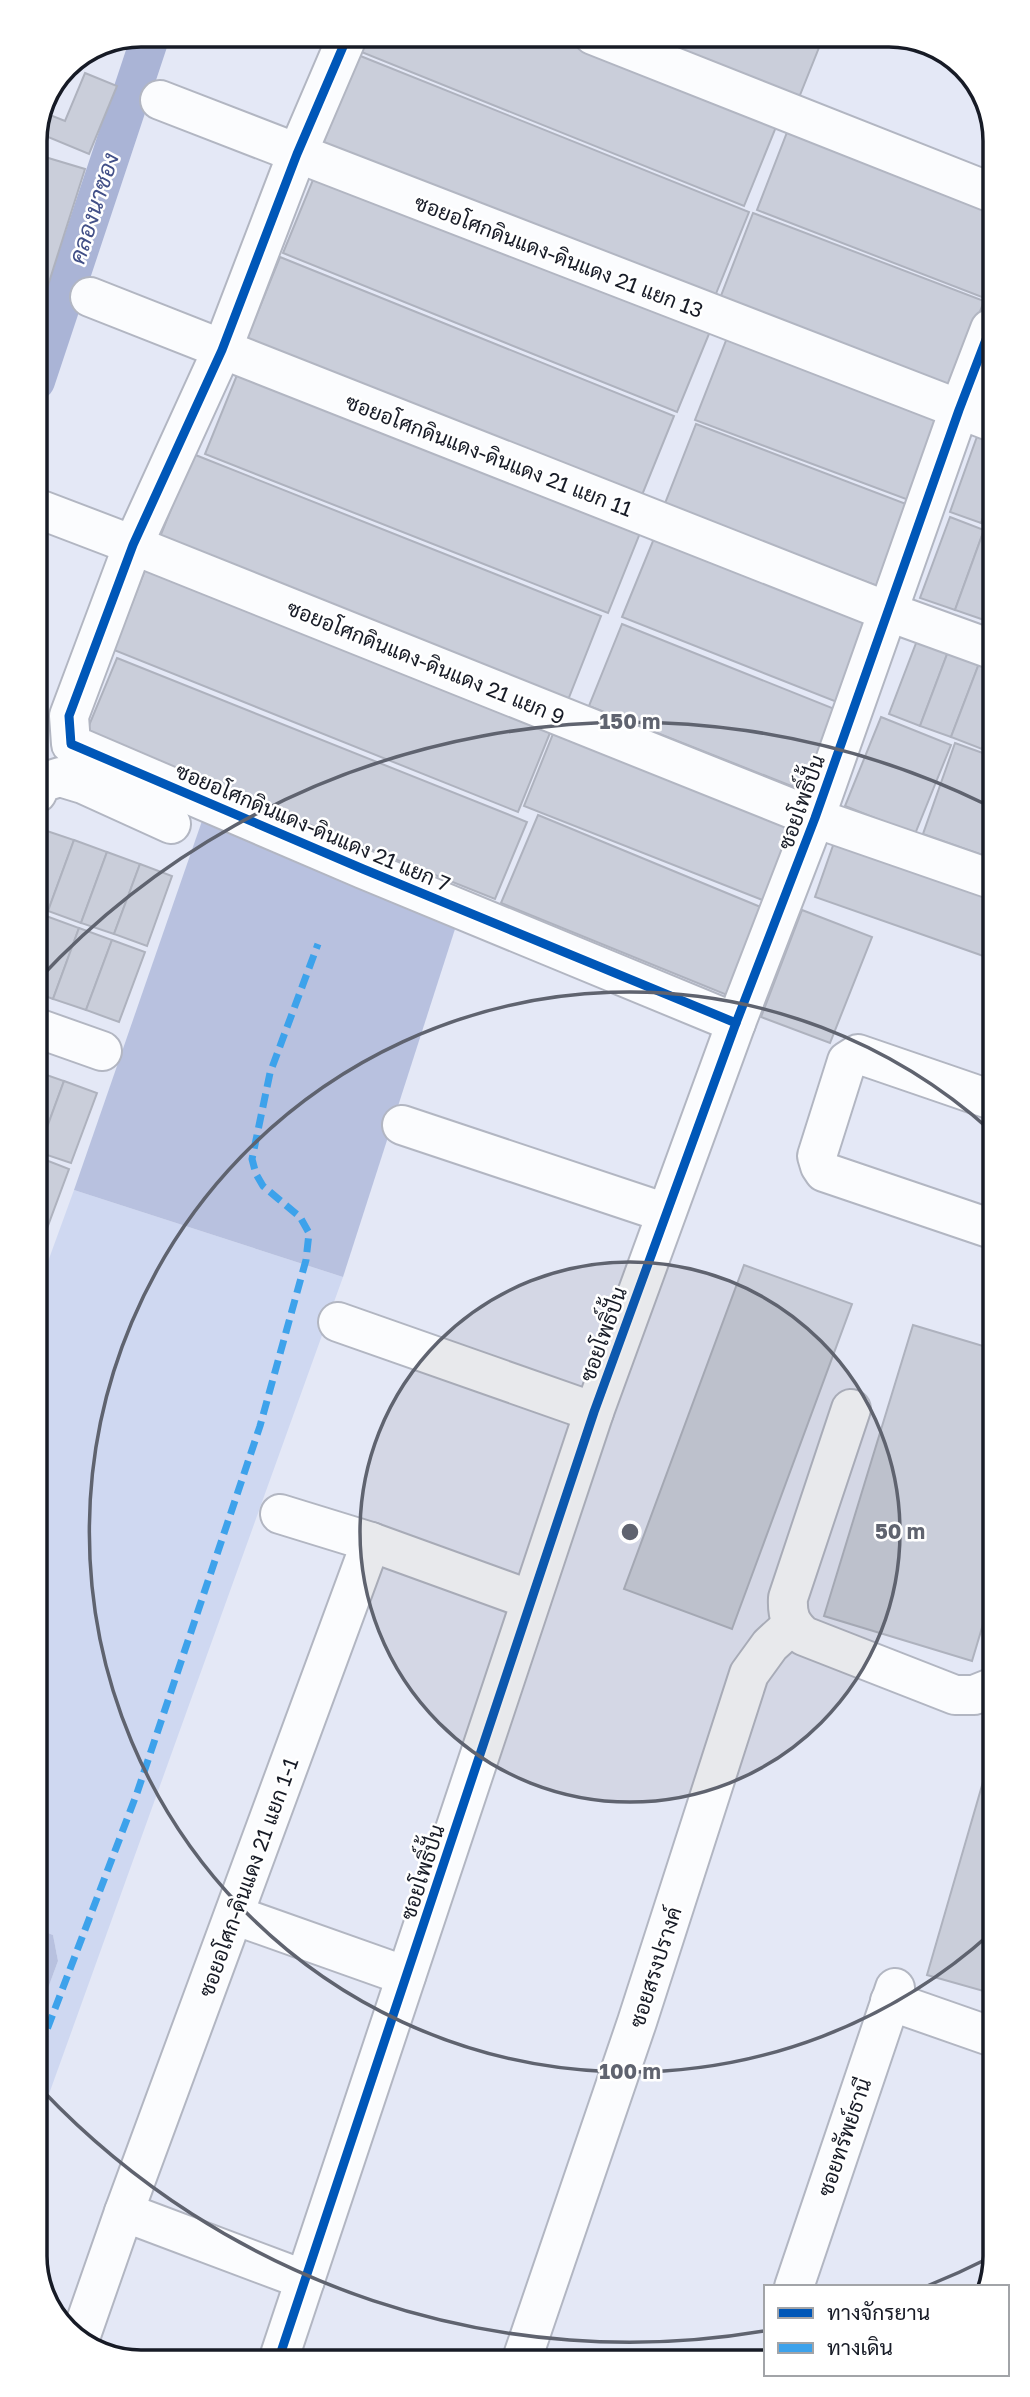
<svg xmlns="http://www.w3.org/2000/svg" width="1030" height="2397" font-family="'Golos Text',Sarabun,sans-serif">
<style>
.green{fill:#cfd8f1}
.forest{fill:#b8c1df}
.lines{fill:none;stroke-linecap:round;stroke-linejoin:round}
.canal{stroke:#aab4d6;stroke-width:38}
.building{fill:#caceda;stroke:#aeb2be;stroke-width:2}
.minor-casing{stroke:#b2b6c2;stroke-width:42}
.minor{stroke:#fbfcfe;stroke-width:38}
.quiet{stroke:#3da2eb;stroke-width:7;stroke-dasharray:14 7;stroke-linecap:butt}
.cycleway-casing{stroke:#fff;stroke-width:13}
.cycleway{stroke:#0057b8;stroke-width:9}
.ring{fill:none;stroke:#5f636f;stroke-width:3.5}
.labels{text-anchor:middle;dominant-baseline:central;stroke-width:5;stroke-linejoin:round;paint-order:stroke}
.street-label{font-size:21px;fill:#171b26;stroke:#fff}
.water-label{font-size:23px;font-style:italic;fill:#414f87;stroke:#fff}
.rim{fill:none;stroke:#171b26;stroke-width:3.5}
.centre{fill:#5f636f;stroke:#fff;stroke-width:3.5}
.ring-label{font-size:21px;text-anchor:middle;font-weight:bold;fill:#5f636f;stroke:#fff;stroke-width:5;stroke-linejoin:round;paint-order:stroke}
</style>
<rect width="100%" height="100%" fill="#e4e8f6"/>
<polygon class="green" points="74,1190 343,1277 40,2119 40,2010 58,1961 53,1935 40,1930 38,1289"/>
<g class="forest">
<polygon points="203,818 455,929 343,1277 74,1190"/>
<polygon points="40,1930 53,1935 58,1961 40,2010"/>
</g>
<g class="lines">
<polyline class="canal" points="36,381 151,35"/>
</g>
<g class="building">
<polygon points="360,35 575,35 780,117 744,206 354,49"/>
<polygon points="636,35 824,35 798,100"/>
<polygon points="358,55 749,212 713,301 323,144"/>
<polygon points="85,73 117,86 89,154 36,132 45,113 65,121"/>
<polygon points="791,122 990,199 990,292 987,299 757,210"/>
<polygon points="35,154 85,169 36,323"/>
<polygon points="317,170 711,329 677,412 283,253"/>
<polygon points="753,213 984,301 950,390 719,301"/>
<polygon points="280,257 674,416 640,500 246,341"/>
<polygon points="727,338 945,421 914,502 695,420"/>
<polygon points="237,375 640,533 608,613 205,454"/>
<polygon points="696,424 914,507 883,588 664,506"/>
<polygon points="979,431 990,435 991,497 981,523 950,512"/>
<polygon points="193,454 601,616 568,700 160,537"/>
<polygon points="991,497 991,527 981,523"/>
<polygon points="950,517 984,530 955,610 920,598"/>
<polygon points="984,530 991,532 990,622 955,610"/>
<polygon points="655,536 875,623 842,704 622,617"/>
<polygon points="147,565 552,728 518,812 114,650"/>
<polygon points="622,624 842,712 809,793 589,706"/>
<polygon points="918,638 949,649 920,726 889,714"/>
<polygon points="949,649 980,661 951,737 920,726"/>
<polygon points="117,658 527,822 495,899 85,735"/>
<polygon points="980,661 991,665 991,725 982,749 951,737"/>
<polygon points="881,717 951,745 915,834 845,806"/>
<polygon points="991,725 991,753 982,749"/>
<polygon points="555,729 797,824 765,901 524,806"/>
<polygon points="955,743 991,756 991,858 923,834"/>
<polygon points="538,815 763,908 727,995 501,903"/>
<polygon points="41,829 74,840 48,911 37,907 37,840"/>
<polygon points="836,837 992,891 992,959 815,897"/>
<polygon points="74,840 107,852 81,923 48,911"/>
<polygon points="107,852 140,864 114,934 81,923"/>
<polygon points="140,864 172,876 147,946 114,934"/>
<polygon points="802,910 872,937 830,1043 761,1017"/>
<polygon points="37,913 46,916 37,940"/>
<polygon points="46,916 79,928 53,999 37,993 37,940"/>
<polygon points="79,928 112,940 86,1010 53,999"/>
<polygon points="112,940 145,952 119,1022 86,1010"/>
<polygon points="38,1072 64,1081 38,1152"/>
<polygon points="64,1081 97,1093 71,1163 38,1152"/>
<polygon points="38,1157 69,1169 43,1239 38,1238"/>
<polygon points="744,1265 852,1304 732,1629 624,1589"/>
<polygon points="913,1325 993,1349 993,1591 972,1661 824,1616"/>
<polygon points="992,1751 994,1752 994,1994 927,1975"/>
</g>
<g class="lines">
<defs>
<g id="minor">
<polyline points="348,35 297,154 222,350 133,545 69,716 71,744 363,869 736,1023"/>
<polyline points="593,35 990,192"/>
<polyline points="160,100 990,421"/>
<polyline points="90,297 889,612 991,649"/>
<polyline points="36,508 133,545 815,818 991,879"/>
<polyline points="37,793 41,783 60,777 83,784 171,824"/>
<polyline points="37,1028 102,1051"/>
<polyline points="992,1100 858,1054 847,1061 817,1156 820,1166 824,1172 992,1229"/>
<polyline points="402,1125 666,1213"/>
<polyline points="338,1322 594,1412"/>
<path d="M851,1409L788,1598C787,1616 791,1625 804,1636L955,1695H974L994,1687"/>
<polyline points="280,1514 371,1542 531,1600"/>
<polyline points="234,1915 406,1976"/>
<polyline points="890,2001 990,2036"/>
<polyline points="124,2212 371,1542"/>
<polyline points="794,2287 895,1988"/>
<polyline points="79,2341 124,2212 305,2280"/>
<polyline points="522,2359 637,2022 749,1674 770,1645 792,1625"/>
<polyline points="278,2361 594,1412 736,1023 815,818 959,410 990,329"/>
</g>
</defs>
<use href="#minor" class="minor-casing"/>
<use href="#minor" class="minor"/>
<polyline class="quiet" points="40,2048 137,1793 260,1426 306,1260 309,1233 300,1217 263,1186 256,1174 252,1159 270,1073 318,944"/>
<defs>
<g id="cycleway">
<polyline points="348,35 297,154 222,350 133,545 69,716 71,744 363,869 736,1023"/>
<polyline points="278,2361 594,1412 736,1023 815,818 959,410 990,329"/>
</g>
</defs>
<use href="#cycleway" class="cycleway-casing"/>
<use href="#cycleway" class="cycleway"/>
</g>
<circle cx="630" cy="1532" r="270" fill="#5f636f" fill-opacity=".12"/>
<g class="ring">
<circle cx="630" cy="1532" r="270"/>
<path d="M991 1933A540 540 0 1 1 991 1131"/>
<path d="M991 2257A810 810 0 0 1 927 2286M764 2331A810 810 0 0 1 42 2090M38 980A810 810 0 0 1 985 804"/>
</g>
<g class="labels">
<g class="street-label">
<text transform="translate(559 256) rotate(21)">ซอยอโศกดินแดง-ดินแดง 21 แยก 13</text>
<text transform="translate(489 455) rotate(21)">ซอยอโศกดินแดง-ดินแดง 21 แยก 11</text>
<text transform="translate(426 662) rotate(22)">ซอยอโศกดินแดง-ดินแดง 21 แยก 9</text>
<text transform="translate(801 802) rotate(-70)">ซอยโพธิ์ปั้น</text>
<text transform="translate(313 827) rotate(23)">ซอยอโศกดินแดง-ดินแดง 21 แยก 7</text>
<text transform="translate(603 1334) rotate(-70)">ซอยโพธิ์ปั้น</text>
<text transform="translate(422 1872) rotate(-72)">ซอยโพธิ์ปั้น</text>
<text transform="translate(248 1877) rotate(-70)">ซอยอโศก-ดินแดง 21 แยก 1-1</text>
<text transform="translate(655 1967) rotate(-72)">ซอยสรงปรางค์</text>
<text transform="translate(844 2137) rotate(-71)">ซอยทรัพย์ธานี</text>
</g>
<g class="water-label">
<text transform="translate(93 208) rotate(-72)">คลองนาซอง</text>
</g>
</g>
<path d="M0 0H1030V2397H0ZM141 47H889A94 94 0 0 1 983 141V2256A94 94 0 0 1 889 2350H141A94 94 0 0 1 47 2256V141A94 94 0 0 1 141 47Z" fill="#fff" fill-rule="evenodd"/>
<path class="rim" d="M141 47H889A94 94 0 0 1 983 141V2256A94 94 0 0 1 889 2350H141A94 94 0 0 1 47 2256V141A94 94 0 0 1 141 47Z"/>
<circle cx="630" cy="1532" r="10" class="centre"/>
<g class="ring-label">
<text x="630" y="729">150 m</text>
<text x="900" y="1539">50 m</text>
<text x="630" y="2079">100 m</text>
</g>
<rect x="764" y="2285" width="245" height="91" fill="#ffffff" stroke="#a2a4a8" stroke-width="2"/>
<rect x="778" y="2308" width="35" height="10" fill="#0057b8" stroke="#a2a4a8" stroke-width="2"/>
<text x="827" y="2320" font-size="21" fill="#171b26">ทางจักรยาน</text>
<rect x="778" y="2343" width="35" height="10" fill="#3da2eb" stroke="#a2a4a8" stroke-width="2"/>
<text x="827" y="2355" font-size="21" fill="#171b26">ทางเดิน</text>
</svg>
